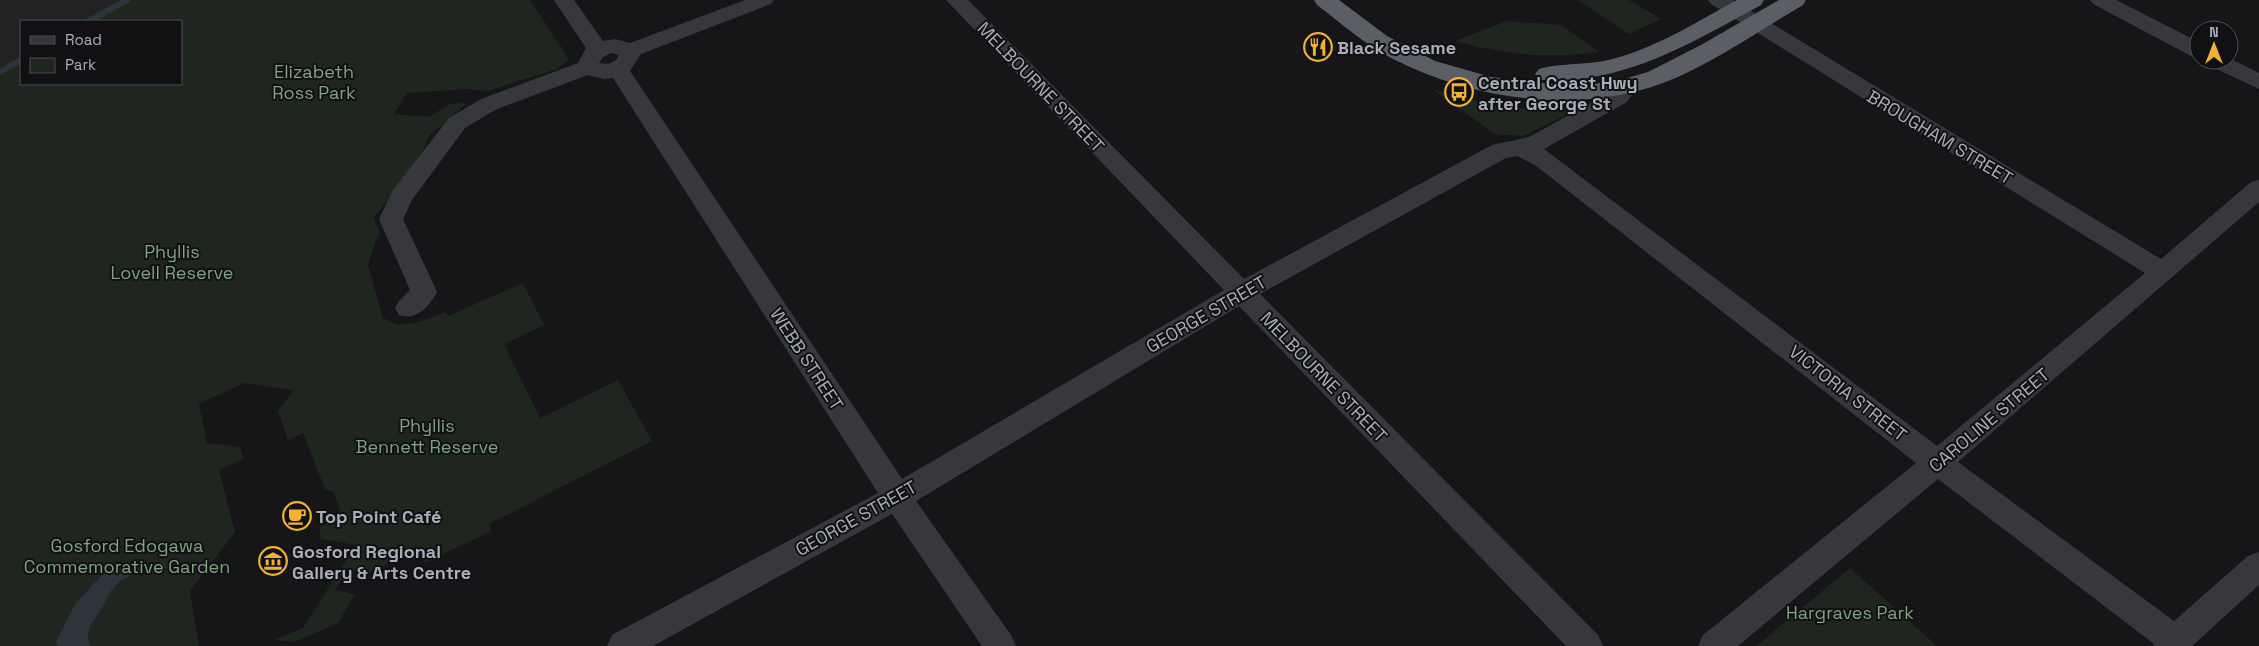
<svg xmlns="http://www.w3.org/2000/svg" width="2259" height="646" font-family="'Space Grotesk',sans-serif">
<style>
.built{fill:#222225}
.green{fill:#1e261f}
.water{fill:#2c353c}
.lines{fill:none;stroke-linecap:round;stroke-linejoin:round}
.stream-far1{stroke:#2c353c;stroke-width:6}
.stream{stroke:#2c353c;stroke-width:8}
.minor{fill:#37383d;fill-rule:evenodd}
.trunk{fill:#5b5e65;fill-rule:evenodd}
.labels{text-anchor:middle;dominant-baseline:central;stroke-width:4;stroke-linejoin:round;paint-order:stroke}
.poi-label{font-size:18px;font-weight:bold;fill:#a8adb8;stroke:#111113;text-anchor:start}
.park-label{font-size:18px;fill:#7fa381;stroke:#111113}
.street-label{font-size:18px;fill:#a8adb8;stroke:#111113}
</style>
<rect width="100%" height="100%" fill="#161618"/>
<polygon class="built" points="0,0 114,0 77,21 21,21 21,52 0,64"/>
<g class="green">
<polygon points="114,0 530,0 569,59 557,69 488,91 467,89 407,93 394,114 429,117 450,104 467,103 430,135 418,160 374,218 380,234 376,239 368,265 383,318 398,325 416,323 445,312 448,316 523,283 544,325 504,344 540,418 618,380 652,441 489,524 491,531 425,563 419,548 369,573 348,570 335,590 355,594 338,623 294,642 275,640 303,628 356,545 321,539 319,527 334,521 340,510 333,491 325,489 303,433 288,440 278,411 294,390 244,383 199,404 207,443 240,447 244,459 219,470 235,532 190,591 199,646 0,646 0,64 21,52 21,84 181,84 181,21 76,21"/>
<polygon points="1578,0 1629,0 1661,19 1629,34"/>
<path d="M1507,21L1561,25L1599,52C1547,59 1506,55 1455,41Z"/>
<polygon points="1432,89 1488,104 1526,109 1575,111 1523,136 1495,134"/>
<polygon points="1850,568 1937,646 1756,646"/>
</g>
<path class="water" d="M141,564L155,567C136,573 121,576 109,594C105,599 104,606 100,611C91,627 85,626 90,646H58L56,642L75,604L104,573L117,567Z"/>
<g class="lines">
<g class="stream-far1">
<polyline points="89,21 127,0"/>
<polyline points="0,72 21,60"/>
</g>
<polyline class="stream" points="148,568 162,566"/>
<g class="minor">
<path d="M554,0H574L603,41L615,39L630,43L745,0H774L771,4L641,54L630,71L902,479L1224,290L946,0H968L1244,279L1492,145L1529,137L1611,92C1618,82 1622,77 1635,81L1638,86L1627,102L1544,149L1937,446L2145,273L1711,4L1708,0H1733L2161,259L2251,182L2259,180V202L1958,462L2174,621L2248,556L2259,552V585L2192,646H2153L2154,644L1938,479L1738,646H1698L1703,635L1916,463L1535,165L1517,156L1506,158L1260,294L1598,635L1603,646H1566L1239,306L916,501L1011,635L1016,646H982L892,514L653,646H607L612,635L878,493L613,78L604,79L588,75L497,109L465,128L412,200L403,219L437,292C429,307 416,321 399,315L395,308L399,301L410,290L379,219L393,190L449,118L481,99L578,63L586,48ZM611,53L619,55L616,60L608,64L599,63L603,57Z"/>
<polygon points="2090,0 2116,0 2199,42 2199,58 2191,56 2093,4"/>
<polygon points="2229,58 2259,73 2259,89 2208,65 2205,60 2229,60"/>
</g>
<g class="trunk">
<path d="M1314,0H1339L1387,36L1435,61L1491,77L1560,85L1594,84L1624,79L1648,72L1701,45L1779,0H1806L1803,5C1758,31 1713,64 1663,83C1576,115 1473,100 1391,58C1364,44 1341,23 1317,5Z"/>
<path d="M1737,0H1764L1761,5C1705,35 1652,68 1588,78C1573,81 1554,83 1539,79L1535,74L1539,69C1560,63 1582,65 1604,61C1651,51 1695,23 1737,0Z"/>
</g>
</g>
<defs>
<symbol id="restaurant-ring" viewBox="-11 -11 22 22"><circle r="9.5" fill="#111113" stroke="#f2b134" stroke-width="1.5"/><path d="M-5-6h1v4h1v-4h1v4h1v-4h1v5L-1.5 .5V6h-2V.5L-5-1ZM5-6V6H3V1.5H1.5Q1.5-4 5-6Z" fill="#f2b134"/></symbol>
<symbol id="bus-ring" viewBox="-11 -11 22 22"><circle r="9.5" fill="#111113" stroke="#f2b134" stroke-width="1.5"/><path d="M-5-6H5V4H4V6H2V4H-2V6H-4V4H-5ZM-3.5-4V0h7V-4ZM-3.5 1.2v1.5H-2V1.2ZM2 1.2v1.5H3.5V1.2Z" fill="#f2b134"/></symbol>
<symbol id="cafe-ring" viewBox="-11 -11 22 22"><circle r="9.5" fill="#111113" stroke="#f2b134" stroke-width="1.5"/><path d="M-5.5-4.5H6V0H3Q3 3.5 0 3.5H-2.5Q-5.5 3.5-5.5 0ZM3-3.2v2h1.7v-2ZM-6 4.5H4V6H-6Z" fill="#f2b134"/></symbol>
<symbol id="museum-ring" viewBox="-11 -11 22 22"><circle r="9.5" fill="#111113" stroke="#f2b134" stroke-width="1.5"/><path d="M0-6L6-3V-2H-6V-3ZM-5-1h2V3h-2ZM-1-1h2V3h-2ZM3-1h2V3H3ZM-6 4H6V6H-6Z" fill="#f2b134"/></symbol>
</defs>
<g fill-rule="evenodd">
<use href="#restaurant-ring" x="1302" y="31" width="32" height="32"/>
<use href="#bus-ring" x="1443" y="76" width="32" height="32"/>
<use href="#cafe-ring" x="281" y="500" width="32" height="32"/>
<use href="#museum-ring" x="257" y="545" width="32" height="32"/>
</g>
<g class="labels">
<g class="poi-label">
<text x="1337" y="47">Black Sesame</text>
<text x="1478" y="82">Central Coast Hwy<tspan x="1478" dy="21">after George St</tspan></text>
<text x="316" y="516">Top Point Café</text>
<text x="292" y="551">Gosford Regional<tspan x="292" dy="21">Gallery &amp; Arts Centre</tspan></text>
</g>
<g class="park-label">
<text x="314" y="71">Elizabeth<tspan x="314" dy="21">Ross Park</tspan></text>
<text x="172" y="251">Phyllis<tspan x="172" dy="21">Lovell Reserve</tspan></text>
<text x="427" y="425">Phyllis<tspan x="427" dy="21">Bennett Reserve</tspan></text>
<text x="127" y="545">Gosford Edogawa<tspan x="127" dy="21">Commemorative Garden</tspan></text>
<text x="1850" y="612">Hargraves Park</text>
</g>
<g class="street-label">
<text transform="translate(1041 87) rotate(46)">MELBOURNE STREET</text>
<text transform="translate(1940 137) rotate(31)">BROUGHAM STREET</text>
<text transform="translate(1206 314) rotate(-30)">GEORGE STREET</text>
<text transform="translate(807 359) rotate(57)">WEBB STREET</text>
<text transform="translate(1324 377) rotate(46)">MELBOURNE STREET</text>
<text transform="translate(1848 393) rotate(38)">VICTORIA STREET</text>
<text transform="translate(1989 420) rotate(-40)">CAROLINE STREET</text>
<text transform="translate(856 518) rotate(-29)">GEORGE STREET</text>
</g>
</g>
<rect x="20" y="20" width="162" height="65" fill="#111113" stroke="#4d4f55"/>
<rect x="30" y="36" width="25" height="8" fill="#37383d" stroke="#4d4f55"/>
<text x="65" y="45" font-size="15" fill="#a8adb8">Road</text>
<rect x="30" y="58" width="25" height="15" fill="#1e261f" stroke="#4d4f55"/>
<text x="65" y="70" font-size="15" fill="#a8adb8">Park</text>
<g transform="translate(2214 45)"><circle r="24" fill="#111113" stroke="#4d4f55"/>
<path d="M0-4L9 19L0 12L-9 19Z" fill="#f2b134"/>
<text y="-8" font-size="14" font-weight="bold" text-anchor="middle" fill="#a8adb8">N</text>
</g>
</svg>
